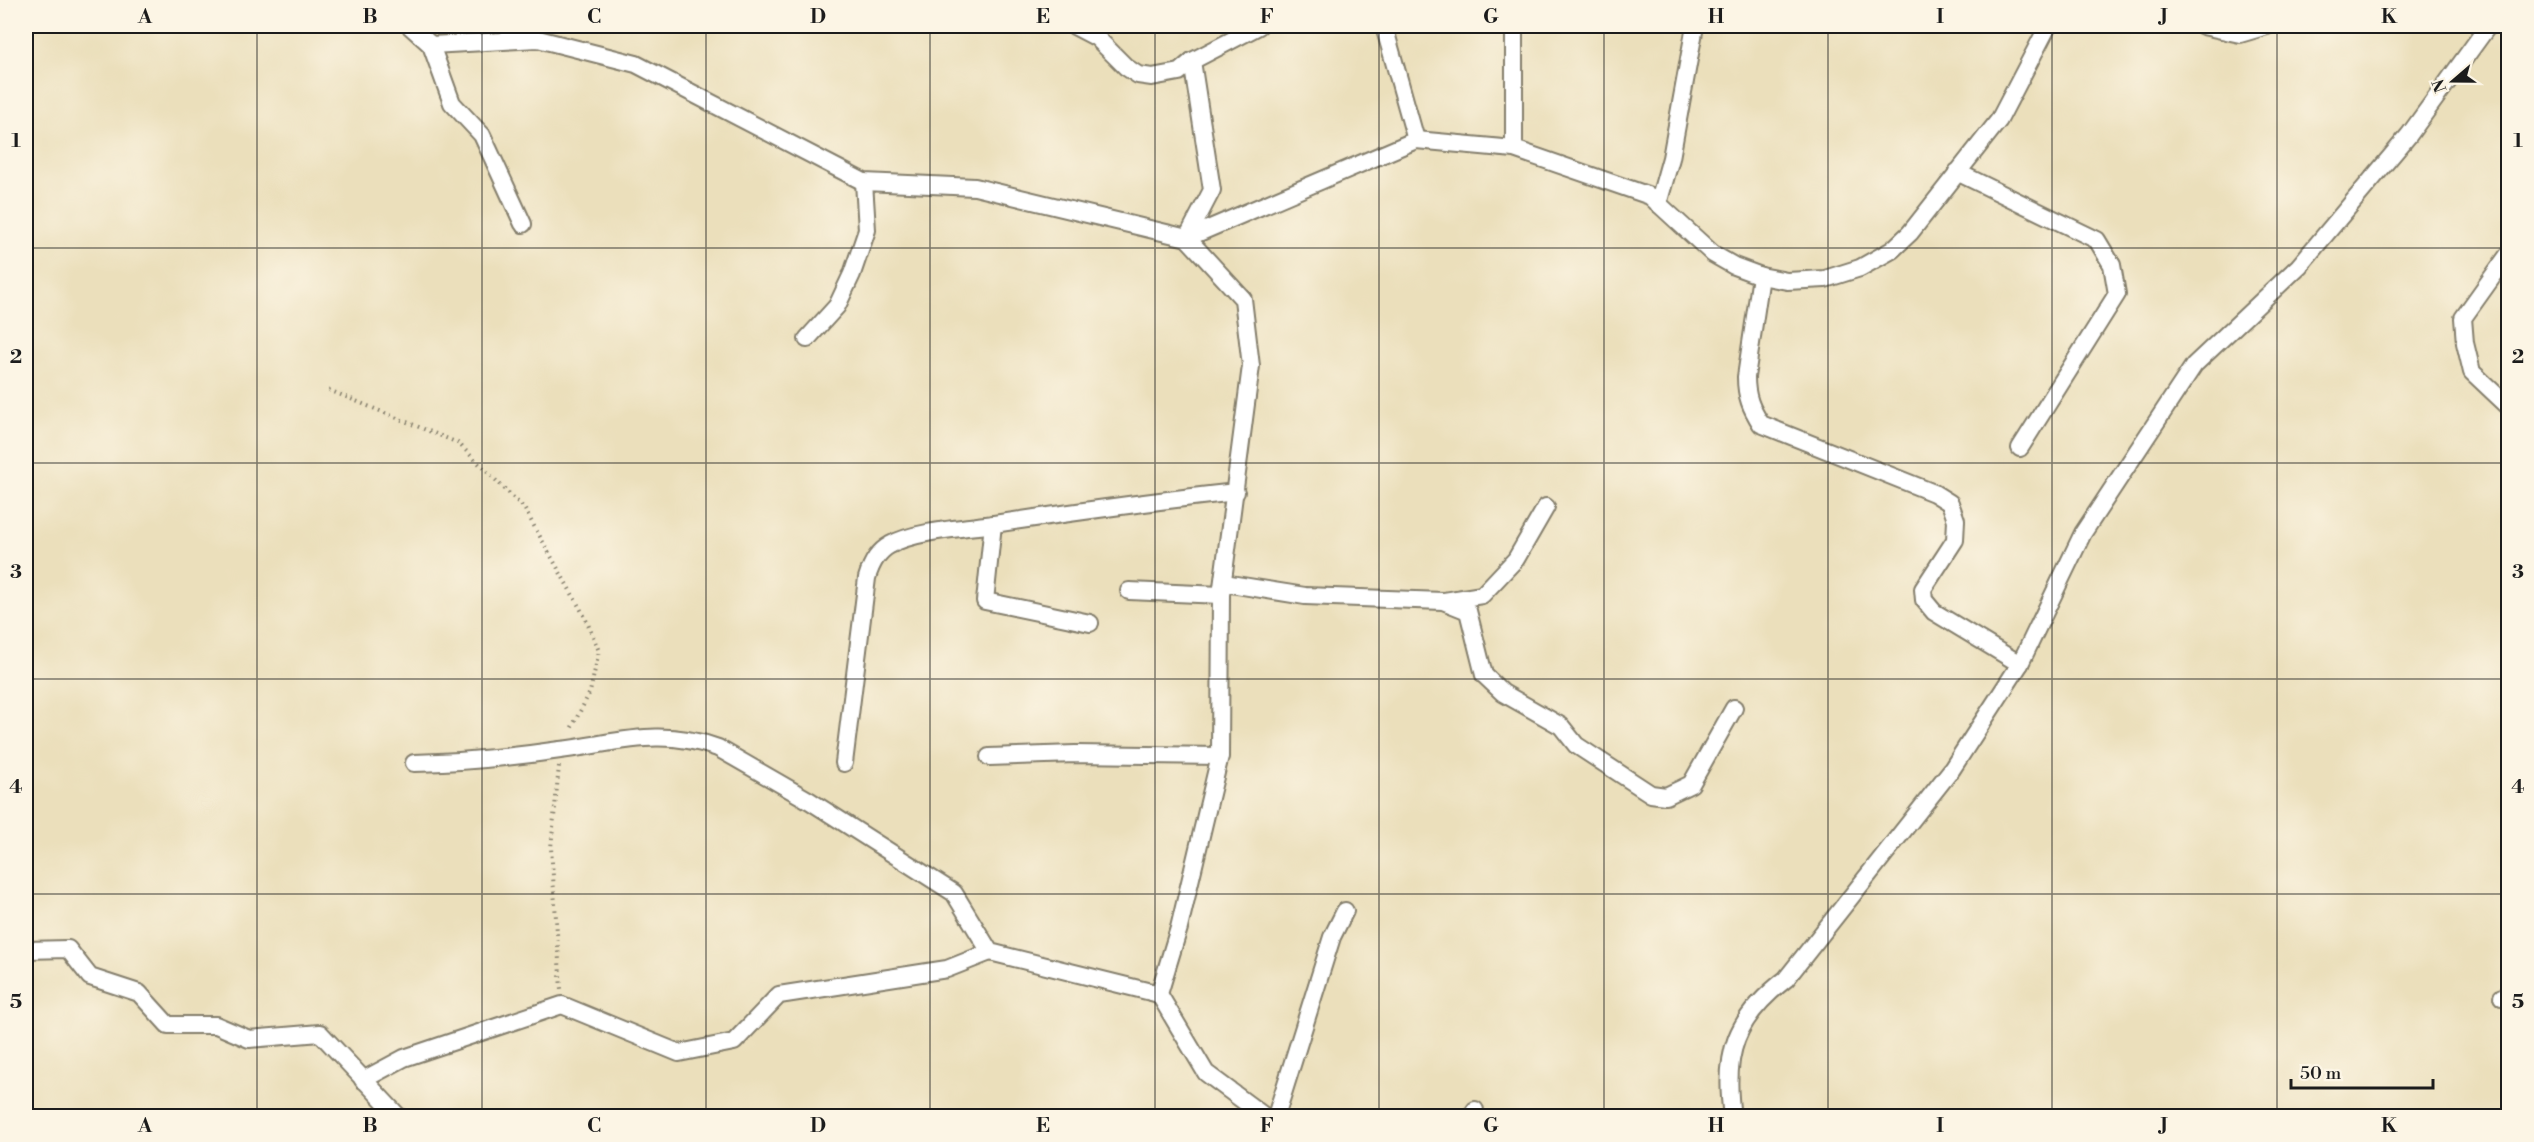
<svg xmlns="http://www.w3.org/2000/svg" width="2534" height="1142" font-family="'Libre Bodoni',serif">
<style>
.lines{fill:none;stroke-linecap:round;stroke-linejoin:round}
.street-casing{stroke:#847e6c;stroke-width:20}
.path{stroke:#847e6c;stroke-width:4;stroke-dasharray:1.5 4.5;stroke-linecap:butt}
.street{stroke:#fff;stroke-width:16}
.grid{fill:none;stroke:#1c1c1c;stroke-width:1.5;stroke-opacity:0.55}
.neatline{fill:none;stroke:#1c1c1c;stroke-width:2}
.grid-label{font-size:20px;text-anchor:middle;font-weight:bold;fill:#1c1c1c}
</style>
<rect width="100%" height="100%" fill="#fcf5e5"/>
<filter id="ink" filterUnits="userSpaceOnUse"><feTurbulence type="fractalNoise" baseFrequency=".0167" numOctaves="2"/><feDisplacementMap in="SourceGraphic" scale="12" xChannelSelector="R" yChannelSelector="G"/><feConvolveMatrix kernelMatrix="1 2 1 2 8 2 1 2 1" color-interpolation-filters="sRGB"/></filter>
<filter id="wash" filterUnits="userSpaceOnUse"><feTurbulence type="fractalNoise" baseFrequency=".008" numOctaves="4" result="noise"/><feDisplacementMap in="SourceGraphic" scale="24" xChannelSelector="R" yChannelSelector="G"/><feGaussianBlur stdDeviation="1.35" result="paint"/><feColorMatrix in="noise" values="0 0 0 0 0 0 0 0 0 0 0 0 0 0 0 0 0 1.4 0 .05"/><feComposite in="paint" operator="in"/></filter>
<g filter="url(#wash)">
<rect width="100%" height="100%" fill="#ebdfbb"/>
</g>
<g filter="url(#ink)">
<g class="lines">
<defs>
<g id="street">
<polyline points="410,26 431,45 538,39 636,64 864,182 975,187 1187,238 1416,140 1514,149 1650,196 1713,254 1734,266 1761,276 1787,281 1825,279 1860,268 1892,250 1910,233 1999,120 2048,26"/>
<polyline points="1074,26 1097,38 1126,67 1138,75 1152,77 1179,72 1192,61 1259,26"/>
<polyline points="1384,26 1416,140"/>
<polyline points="1514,26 1514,149"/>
<polyline points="2203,26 2240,34 2267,26"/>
<polyline points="431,45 452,103 482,135 523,224"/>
<polyline points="1192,61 1212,190 1187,238 1243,299 1251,366 1221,595 1220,756 1179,928 1159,994 1206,1073 1264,1116"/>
<polyline points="1957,172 2097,240 2112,265 2117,294 2020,448"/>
<polyline points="1658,204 1671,158 1695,26"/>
<polyline points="2508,255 2463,318 2465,343 2472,372 2508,406"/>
<path d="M1761,276L1746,377C1746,397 1751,408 1761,424L1934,493L1950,503L1956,520L1955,540L1923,589L1924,600L1934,612L2020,664"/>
<polyline points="807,339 837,306 852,274 867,230 864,182"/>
<polyline points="993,524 985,601 1090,623"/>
<polyline points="1224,583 1305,596 1443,601 1468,611 1484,675 1503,693 1561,726 1576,745 1651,794 1666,796 1691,784 1734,708"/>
<polyline points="1129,591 1221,595"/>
<polyline points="1444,601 1482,595 1516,559 1546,507"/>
<polyline points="989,757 1075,754 1220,756"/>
<path d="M414,763C463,762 512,757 560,750C618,743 660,727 718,748L810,801L954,893L990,952L1159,994"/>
<path d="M844,763L867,578C871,564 877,552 890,545C914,531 965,528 994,524C1074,512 1154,501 1236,492"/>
<polyline points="26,950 68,949 90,977 139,993 168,1025 216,1025 249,1039 320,1033 398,1116"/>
<polyline points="2502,997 2508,996"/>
<polyline points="363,1080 404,1058 562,1005 679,1053 734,1042 779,995 947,969 990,952"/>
<polyline points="1276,1116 1332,937 1345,911"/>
<polyline points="1472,1116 1475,1110"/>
<path d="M1732,1116C1723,1054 1735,1018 1786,979L1952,769L2020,664L2083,533L2194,365L2299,266L2409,135L2488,26"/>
</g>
</defs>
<use href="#street" class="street-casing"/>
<g class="path">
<polyline points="329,390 458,443 524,508 585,617 599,651 590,692 570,731"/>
<polyline points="559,766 551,848 561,989"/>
</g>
<use href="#street" class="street"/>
</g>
</g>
<path class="grid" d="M257,26V1116M482,26V1116M706,26V1116M930,26V1116M1155,26V1116M1379,26V1116M1604,26V1116M1828,26V1116M2052,26V1116M2277,26V1116M26,248H2508M26,463H2508M26,679H2508M26,894H2508"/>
<rect width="2534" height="1142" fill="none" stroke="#fcf5e5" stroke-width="66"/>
<g transform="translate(2453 81) rotate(250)" stroke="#fcf5e5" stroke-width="4.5" paint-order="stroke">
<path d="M0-4.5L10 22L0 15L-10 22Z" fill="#1c1c1c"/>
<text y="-9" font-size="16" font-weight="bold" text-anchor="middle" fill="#1c1c1c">N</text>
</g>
<path d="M2291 1079v9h142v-9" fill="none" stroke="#1c1c1c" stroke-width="3"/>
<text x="2300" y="1079" font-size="18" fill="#1c1c1c" stroke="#fcf5e5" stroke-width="4.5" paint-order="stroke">50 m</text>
<rect x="33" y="33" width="2468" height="1076" class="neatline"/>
<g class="grid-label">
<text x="145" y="23">A</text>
<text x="370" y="23">B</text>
<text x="594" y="23">C</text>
<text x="818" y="23">D</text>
<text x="1043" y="23">E</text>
<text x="1267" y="23">F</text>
<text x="1491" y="23">G</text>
<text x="1716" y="23">H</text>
<text x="1940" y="23">I</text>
<text x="2164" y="23">J</text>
<text x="2389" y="23">K</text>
<text x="16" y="147">1</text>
<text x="2518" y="147">1</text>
<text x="16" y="363">2</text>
<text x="2518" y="363">2</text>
<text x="16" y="578">3</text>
<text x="2518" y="578">3</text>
<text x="16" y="793">4</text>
<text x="2518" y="793">4</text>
<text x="16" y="1008">5</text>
<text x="2518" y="1008">5</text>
<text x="145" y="1132">A</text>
<text x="370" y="1132">B</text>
<text x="594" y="1132">C</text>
<text x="818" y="1132">D</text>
<text x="1043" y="1132">E</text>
<text x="1267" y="1132">F</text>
<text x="1491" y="1132">G</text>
<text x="1716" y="1132">H</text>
<text x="1940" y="1132">I</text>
<text x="2164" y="1132">J</text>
<text x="2389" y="1132">K</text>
</g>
</svg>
